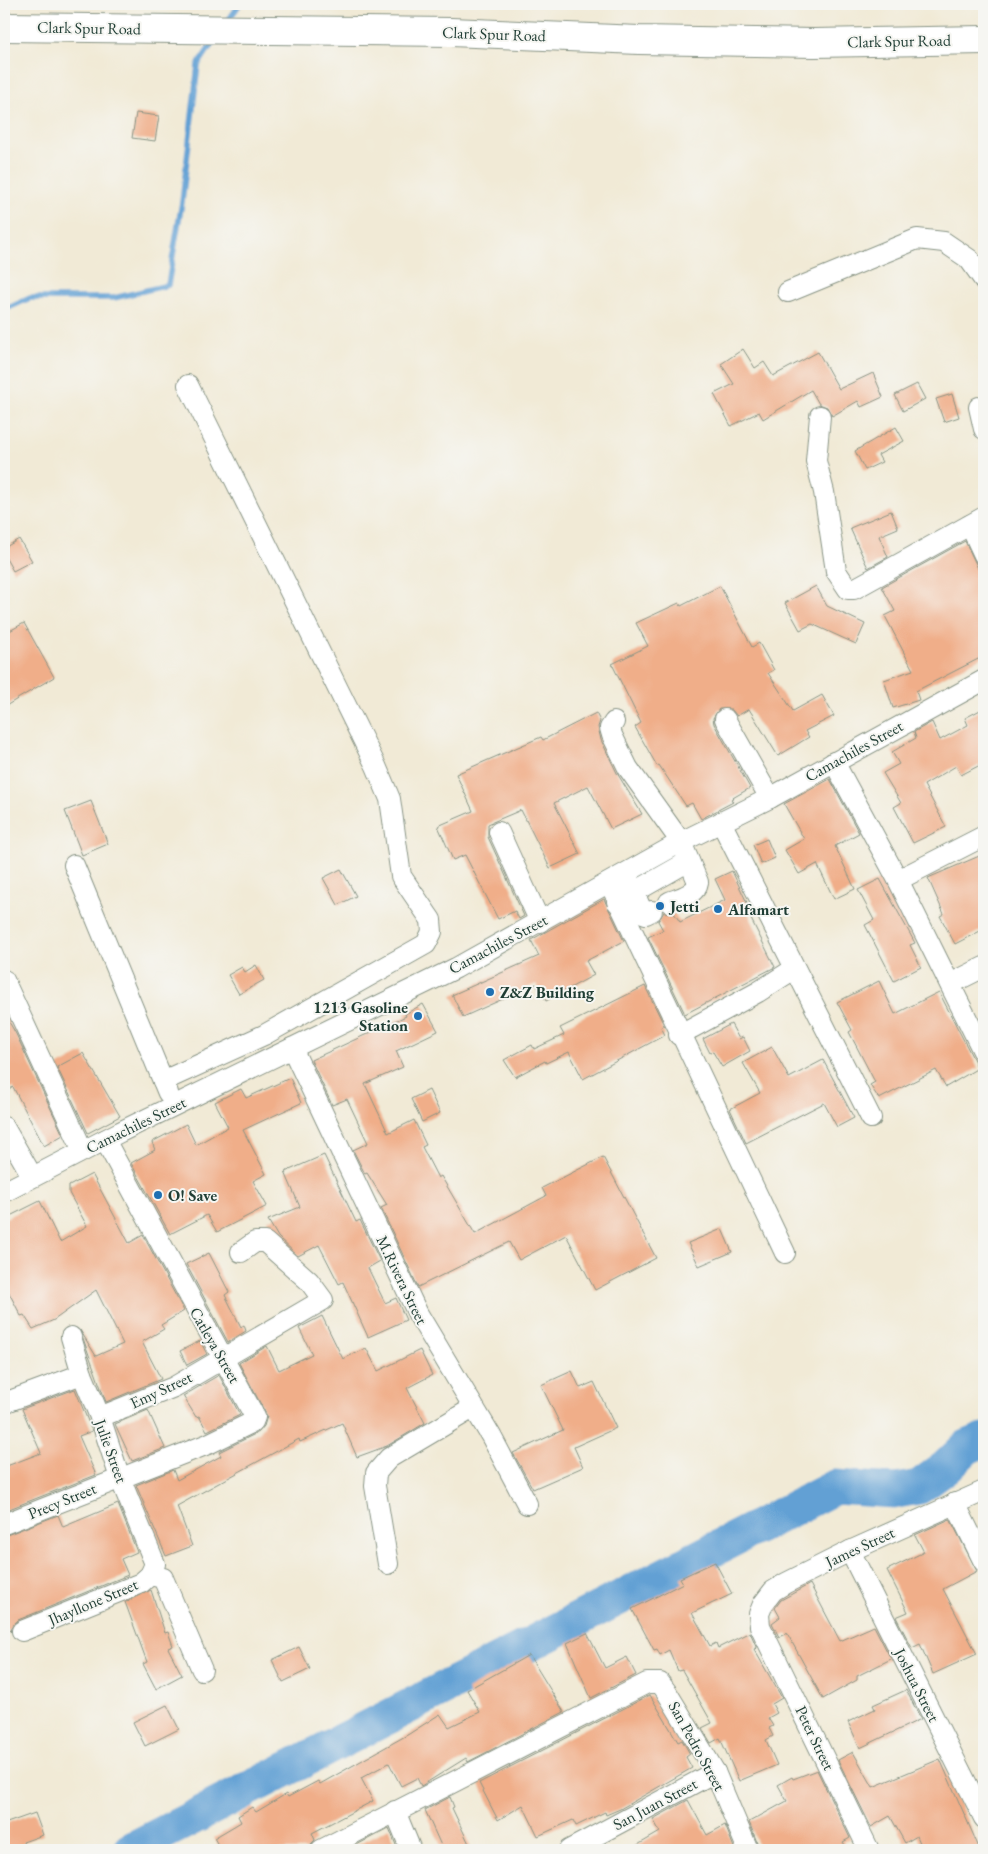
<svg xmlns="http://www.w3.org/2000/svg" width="988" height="1854" font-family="'EB Garamond',serif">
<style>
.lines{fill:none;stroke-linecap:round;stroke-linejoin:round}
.stream{stroke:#62a0d4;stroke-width:5.5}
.river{stroke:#62a0d4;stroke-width:35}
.building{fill:#f0ae89}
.minor-casing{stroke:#889485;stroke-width:22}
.highway-casing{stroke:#889485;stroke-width:30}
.minor{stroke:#fff;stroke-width:20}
.highway{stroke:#fff;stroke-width:28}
.poi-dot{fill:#1f6fb2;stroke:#f6f6f2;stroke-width:2}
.labels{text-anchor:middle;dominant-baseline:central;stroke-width:4;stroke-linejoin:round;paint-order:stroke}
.street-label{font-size:16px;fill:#1f3d34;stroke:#f6f6f2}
.poi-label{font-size:16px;font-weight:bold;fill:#1f3d34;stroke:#f6f6f2;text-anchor:start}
</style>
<rect width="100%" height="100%" fill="#f6f6f2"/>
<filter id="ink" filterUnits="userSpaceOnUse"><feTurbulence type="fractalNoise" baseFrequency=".02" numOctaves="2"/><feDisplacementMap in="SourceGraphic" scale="10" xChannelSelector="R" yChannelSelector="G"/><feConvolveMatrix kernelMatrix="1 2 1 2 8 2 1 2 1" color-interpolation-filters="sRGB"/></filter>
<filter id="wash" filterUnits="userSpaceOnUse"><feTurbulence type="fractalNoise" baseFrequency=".0096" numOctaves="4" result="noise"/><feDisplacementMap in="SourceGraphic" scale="20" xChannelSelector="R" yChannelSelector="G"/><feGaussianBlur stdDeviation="1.12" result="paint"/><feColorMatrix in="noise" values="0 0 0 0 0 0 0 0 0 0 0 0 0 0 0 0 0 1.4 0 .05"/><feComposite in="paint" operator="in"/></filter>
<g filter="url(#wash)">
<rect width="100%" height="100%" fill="#f1ead6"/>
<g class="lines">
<g class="stream">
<polyline points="227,22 240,4"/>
<polyline points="4,310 30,298 114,298 168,285 182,202 198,65 216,38"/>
</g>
<polyline class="river" points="130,1850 835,1487 896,1491 919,1487 945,1468 967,1447 984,1440"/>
</g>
<g id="blocks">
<g class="building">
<polygon points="136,113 159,116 155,141 132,138"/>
<polygon points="743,349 755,368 764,362 773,376 818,352 839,389 873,373 883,397 861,407 858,401 832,416 827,407 819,404 811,390 763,419 759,412 731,426 714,394 734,384 721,364"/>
<polygon points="917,384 925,399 903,411 895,395"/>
<polygon points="952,394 959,417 944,422 936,399"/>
<polygon points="896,427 904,441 878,455 882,462 865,470 855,451"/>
<polygon points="891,511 898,528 879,536 888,557 868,568 850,528"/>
<polygon points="19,539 32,561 13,571 4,555 4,548"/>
<polygon points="965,541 984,581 984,656 916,691 919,700 893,708 884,680 913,670 885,616 895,611 882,587"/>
<polygon points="720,586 752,647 759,643 774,670 768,673 793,711 822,695 834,716 805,731 809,737 778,756 749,709 737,716 731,709 719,709 713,718 714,724 750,788 731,799 733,802 701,819 692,803 686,806 659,765 657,766 635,727 641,723 612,664 648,646 636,623 679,603 681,606"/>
<polygon points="816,586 827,606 865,624 856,644 812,624 800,630 785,603"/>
<polygon points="24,623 54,677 4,707 4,634"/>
<polygon points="984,708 984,763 961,775 956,766 924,785 946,827 913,843 894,807 901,803 883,773 899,764 892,752 916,738 914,732 932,722 940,740 968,725 965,718"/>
<polygon points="596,713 600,721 598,727 601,740 617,773 642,814 611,829 588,786 554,803 580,854 550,868 521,810 488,824 488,837 524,916 519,919 515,911 498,919 465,855 453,860 438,826 473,811 456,774 541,737 543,740"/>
<polygon points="830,779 859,833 835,846 855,889 834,899 817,864 799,874 785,850 804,839 784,804"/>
<polygon points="91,801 108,844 82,855 65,811"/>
<polygon points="767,839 775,858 761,864 753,845"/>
<polygon points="984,854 984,929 955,944 940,916 944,914 928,878"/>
<polygon points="341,869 356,896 338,905 323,878"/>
<polygon points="732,871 750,909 747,911 775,967 685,1014 648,937 663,930 658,921 664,912 674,913 680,922 725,900 715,879"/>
<polygon points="880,879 915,943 910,945 921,967 894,981 865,925 874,920 858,890"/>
<polygon points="604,899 624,941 586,961 594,975 546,1001 536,984 463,1017 452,995 539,956 531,940"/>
<polygon points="256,965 264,980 239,994 228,975 242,967 245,972"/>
<polygon points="879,981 895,1014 939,992 978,1068 946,1087 936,1070 879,1099 870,1085 875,1082 849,1032 852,1030 837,1002"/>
<polygon points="645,986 664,1025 661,1027 665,1035 583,1079 569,1052 546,1063 545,1061 515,1077 504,1060 532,1045 534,1049 564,1035 560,1028"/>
<polygon points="423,1004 438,1031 396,1051 403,1067 365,1084 388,1133 414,1120 426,1145 422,1147 438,1178 441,1176 475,1234 546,1196 542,1188 603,1157 656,1258 595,1290 566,1235 519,1260 509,1242 418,1287 381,1208 387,1205 367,1173 365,1174 353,1150 368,1143 347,1099 332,1105 311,1060 406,1016 405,1014"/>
<polygon points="4,1013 16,1034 63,1135 44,1146 13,1087 9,1090 4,1081"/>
<polygon points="731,1024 739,1039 743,1037 750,1051 722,1067 713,1052 710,1053 703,1039"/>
<polygon points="772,1047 789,1078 823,1060 854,1118 837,1127 824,1103 746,1143 730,1109 760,1093 743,1063"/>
<polygon points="83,1053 120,1116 88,1133 57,1067"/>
<polygon points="290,1078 301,1103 243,1130 266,1174 253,1181 267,1206 217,1232 207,1215 170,1234 131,1163 155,1150 152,1142 186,1124 196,1145 228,1127 215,1102 241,1089 246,1098"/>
<polygon points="429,1090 440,1113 422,1122 411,1099"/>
<polygon points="324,1155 356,1222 360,1220 380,1261 368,1268 385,1303 396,1298 406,1320 368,1337 343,1282 339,1284 319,1245 298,1256 278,1237 268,1220 300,1207 285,1172"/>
<polygon points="92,1174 129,1243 143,1235 184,1311 161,1325 164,1329 142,1342 161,1379 106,1402 80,1330 96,1356 123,1344 96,1290 54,1320 33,1329 24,1315 21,1316 4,1283 4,1219 40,1201 60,1242 87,1226 69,1193 69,1186"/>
<polygon points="722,1229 732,1252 699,1266 688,1243"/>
<polygon points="209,1253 229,1292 225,1295 241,1327 244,1325 246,1331 228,1342 186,1264"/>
<polygon points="322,1316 343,1359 366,1348 378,1371 420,1350 432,1375 407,1388 425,1423 387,1446 357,1457 342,1423 300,1442 299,1439 177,1506 192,1546 166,1556 136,1485 173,1470 177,1480 221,1456 219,1452 259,1432 264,1426 267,1416 239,1363 267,1346 279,1370 312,1354 299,1328"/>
<polygon points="200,1341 207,1354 187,1365 180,1351"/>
<polygon points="572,1371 580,1388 594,1382 616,1428 574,1447 583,1467 533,1489 513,1453 563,1430 541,1385"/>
<polygon points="219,1375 240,1415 207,1431 199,1416 196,1417 183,1396"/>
<polygon points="75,1389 92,1431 79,1436 96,1475 4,1511 4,1467 41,1453 22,1409"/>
<polygon points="148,1410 165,1448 132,1461 115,1424"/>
<polygon points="118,1504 137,1552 121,1559 128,1575 18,1620 10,1630 4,1632 4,1536 58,1515 63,1527"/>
<polygon points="950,1519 977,1571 943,1589 977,1654 933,1674 920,1644 912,1648 896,1617 908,1612 887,1570 924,1552 915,1535"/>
<polygon points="715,1562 732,1594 692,1613 710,1646 716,1643 718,1648 750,1632 757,1648 754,1649 782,1698 772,1704 777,1713 768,1718 773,1726 769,1728 773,1736 766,1740 777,1765 739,1781 720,1738 711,1743 702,1728 712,1723 682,1670 678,1671 669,1650 660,1655 657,1649 654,1650 632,1609 683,1583 680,1578"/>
<polygon points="810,1584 840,1641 874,1626 891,1659 857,1676 857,1680 823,1699 787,1633 779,1637 772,1623 780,1617 775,1608 781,1600"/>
<polygon points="151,1590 165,1633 168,1632 173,1646 168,1648 182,1675 156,1689 143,1664 147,1662 125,1602"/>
<polygon points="587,1633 605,1668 627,1657 636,1675 591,1698 567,1643"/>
<polygon points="299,1647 310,1669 283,1682 272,1660"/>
<polygon points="529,1655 564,1712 468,1762 466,1758 421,1786 417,1778 401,1786 389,1763 361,1778 373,1801 312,1833 315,1840 311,1844 309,1850 221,1850 214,1838 241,1822 238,1816 252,1807 256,1812 286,1794 288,1797 318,1781 320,1784 409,1734 440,1714 449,1727 480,1712 467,1690"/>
<polygon points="906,1690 921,1719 860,1748 848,1722 875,1709 873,1705"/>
<polygon points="650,1695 678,1742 682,1740 690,1754 686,1757 692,1768 620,1809 606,1815 605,1812 576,1826 573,1820 538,1836 523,1805 498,1820 479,1783"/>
<polygon points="167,1705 179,1729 145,1746 133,1722"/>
<polygon points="853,1752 873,1787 940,1759 980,1850 923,1850 917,1836 905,1843 890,1816 871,1827 838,1760"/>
<polygon points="817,1770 850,1838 843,1842 848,1850 760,1850 749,1822 787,1801 778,1785 792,1777 793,1779"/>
<polygon points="450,1797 454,1807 452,1808 472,1850 443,1850 425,1810"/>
<polygon points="688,1800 707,1835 725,1825 735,1850 629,1850 660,1832 653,1819"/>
<polygon points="35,1813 43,1835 23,1842 25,1850 4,1850 4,1824"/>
<polygon points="389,1828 398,1850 347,1850"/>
</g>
</g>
</g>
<g filter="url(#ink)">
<use href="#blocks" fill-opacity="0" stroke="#889485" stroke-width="1"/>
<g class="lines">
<defs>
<g id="minor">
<polyline points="788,292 917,239 944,242 969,259 984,280"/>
<polyline points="979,407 984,429"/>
<polyline points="820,416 816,461 824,492 836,571 848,589 854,589 984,517"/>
<polyline points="970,525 984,555"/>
<polyline points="725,719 770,798"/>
<path d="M614,722L610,728L612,735L628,768L681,842L698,882C696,895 679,898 669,902"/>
<polyline points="834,762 898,880 984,1053"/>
<polyline points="721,822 871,1118"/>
<polyline points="499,832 540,922"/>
<polyline points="74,865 168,1093"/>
<polyline points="898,880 984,836"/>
<polyline points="629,881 643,913 646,914 652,911"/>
<polyline points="610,884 785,1253"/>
<polyline points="617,902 689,861"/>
<polyline points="4,980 83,1151"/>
<polyline points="950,984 984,967"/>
<polyline points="679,1035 758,992 794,969"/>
<polyline points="292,1048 418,1314 491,1436 527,1504"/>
<polyline points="163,1081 264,1035 426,944 432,932 431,920 401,876 390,799 376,766 188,385"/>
<polyline points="4,1127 32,1176"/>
<polyline points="4,1192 120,1132 456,968 681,842 770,798 984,680"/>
<polyline points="4,1403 82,1374"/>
<polyline points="100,1417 174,1387 323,1300 309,1281 265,1242 255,1242 241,1252"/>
<polyline points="955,1503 984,1562"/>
<polyline points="4,1524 208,1444 253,1422 255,1417 105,1140"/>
<polyline points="850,1551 984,1818"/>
<polyline points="388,1564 375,1486 376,1473 389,1458 473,1408"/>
<polyline points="150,1575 163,1578 202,1670"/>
<polyline points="22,1631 141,1583 150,1575 155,1564 120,1478 100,1417 82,1374 71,1337"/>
<polyline points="395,1811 411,1850"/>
<polyline points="321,1850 647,1683 660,1683 666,1691 715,1772 748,1850"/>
<polyline points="569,1850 715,1772"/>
<polyline points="869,1850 760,1626 759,1614 763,1604 773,1591 786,1583 850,1551 984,1491"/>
</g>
<polyline id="highway" points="4,27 451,32 639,40 814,43 984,40"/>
</defs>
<use href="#minor" class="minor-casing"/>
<use href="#highway" class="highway-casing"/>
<use href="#minor" class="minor"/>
<use href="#highway" class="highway"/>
</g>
</g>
<g class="poi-dot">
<circle cx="660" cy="906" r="5"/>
<circle cx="718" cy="909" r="5"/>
<circle cx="490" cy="992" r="5"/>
<circle cx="418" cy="1016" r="5"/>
<circle cx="158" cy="1195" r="5"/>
</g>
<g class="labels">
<g class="street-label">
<text transform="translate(89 28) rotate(1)">Clark Spur Road</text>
<text transform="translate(494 34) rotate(2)">Clark Spur Road</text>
<text transform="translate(899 41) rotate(-1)">Clark Spur Road</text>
<text transform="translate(854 751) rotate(-29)">Camachiles Street</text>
<text transform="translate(498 944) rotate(-28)">Camachiles Street</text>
<text transform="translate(136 1125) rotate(-26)">Camachiles Street</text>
<text transform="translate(402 1280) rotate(64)">M.Rivera Street</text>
<text transform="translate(215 1345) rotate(60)">Catleya Street</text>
<text transform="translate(161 1390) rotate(-25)">Emy Street</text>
<text transform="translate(111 1451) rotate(70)">Julie Street</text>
<text transform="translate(62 1501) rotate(-22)">Precy Street</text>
<text transform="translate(860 1547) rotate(-25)">James Street</text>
<text transform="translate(93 1602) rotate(-23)">Jhayllone Street</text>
<text transform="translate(917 1685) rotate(63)">Joshua Street</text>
<text transform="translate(815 1738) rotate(64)">Peter Street</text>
<text transform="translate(697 1746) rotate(61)">San Pedro Street</text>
<text transform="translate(655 1804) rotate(-28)">San Juan Street</text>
</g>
<g class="poi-label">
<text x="670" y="906">Jetti</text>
<text x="728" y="909">Alfamart</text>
<text x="500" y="992">Z&amp;Z Building</text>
<text x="408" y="1007" text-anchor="end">1213 Gasoline<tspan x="408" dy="18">Station</tspan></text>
<text x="168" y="1195">O! Save</text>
</g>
</g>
<rect width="988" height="1854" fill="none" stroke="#f6f6f2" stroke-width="20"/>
</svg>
